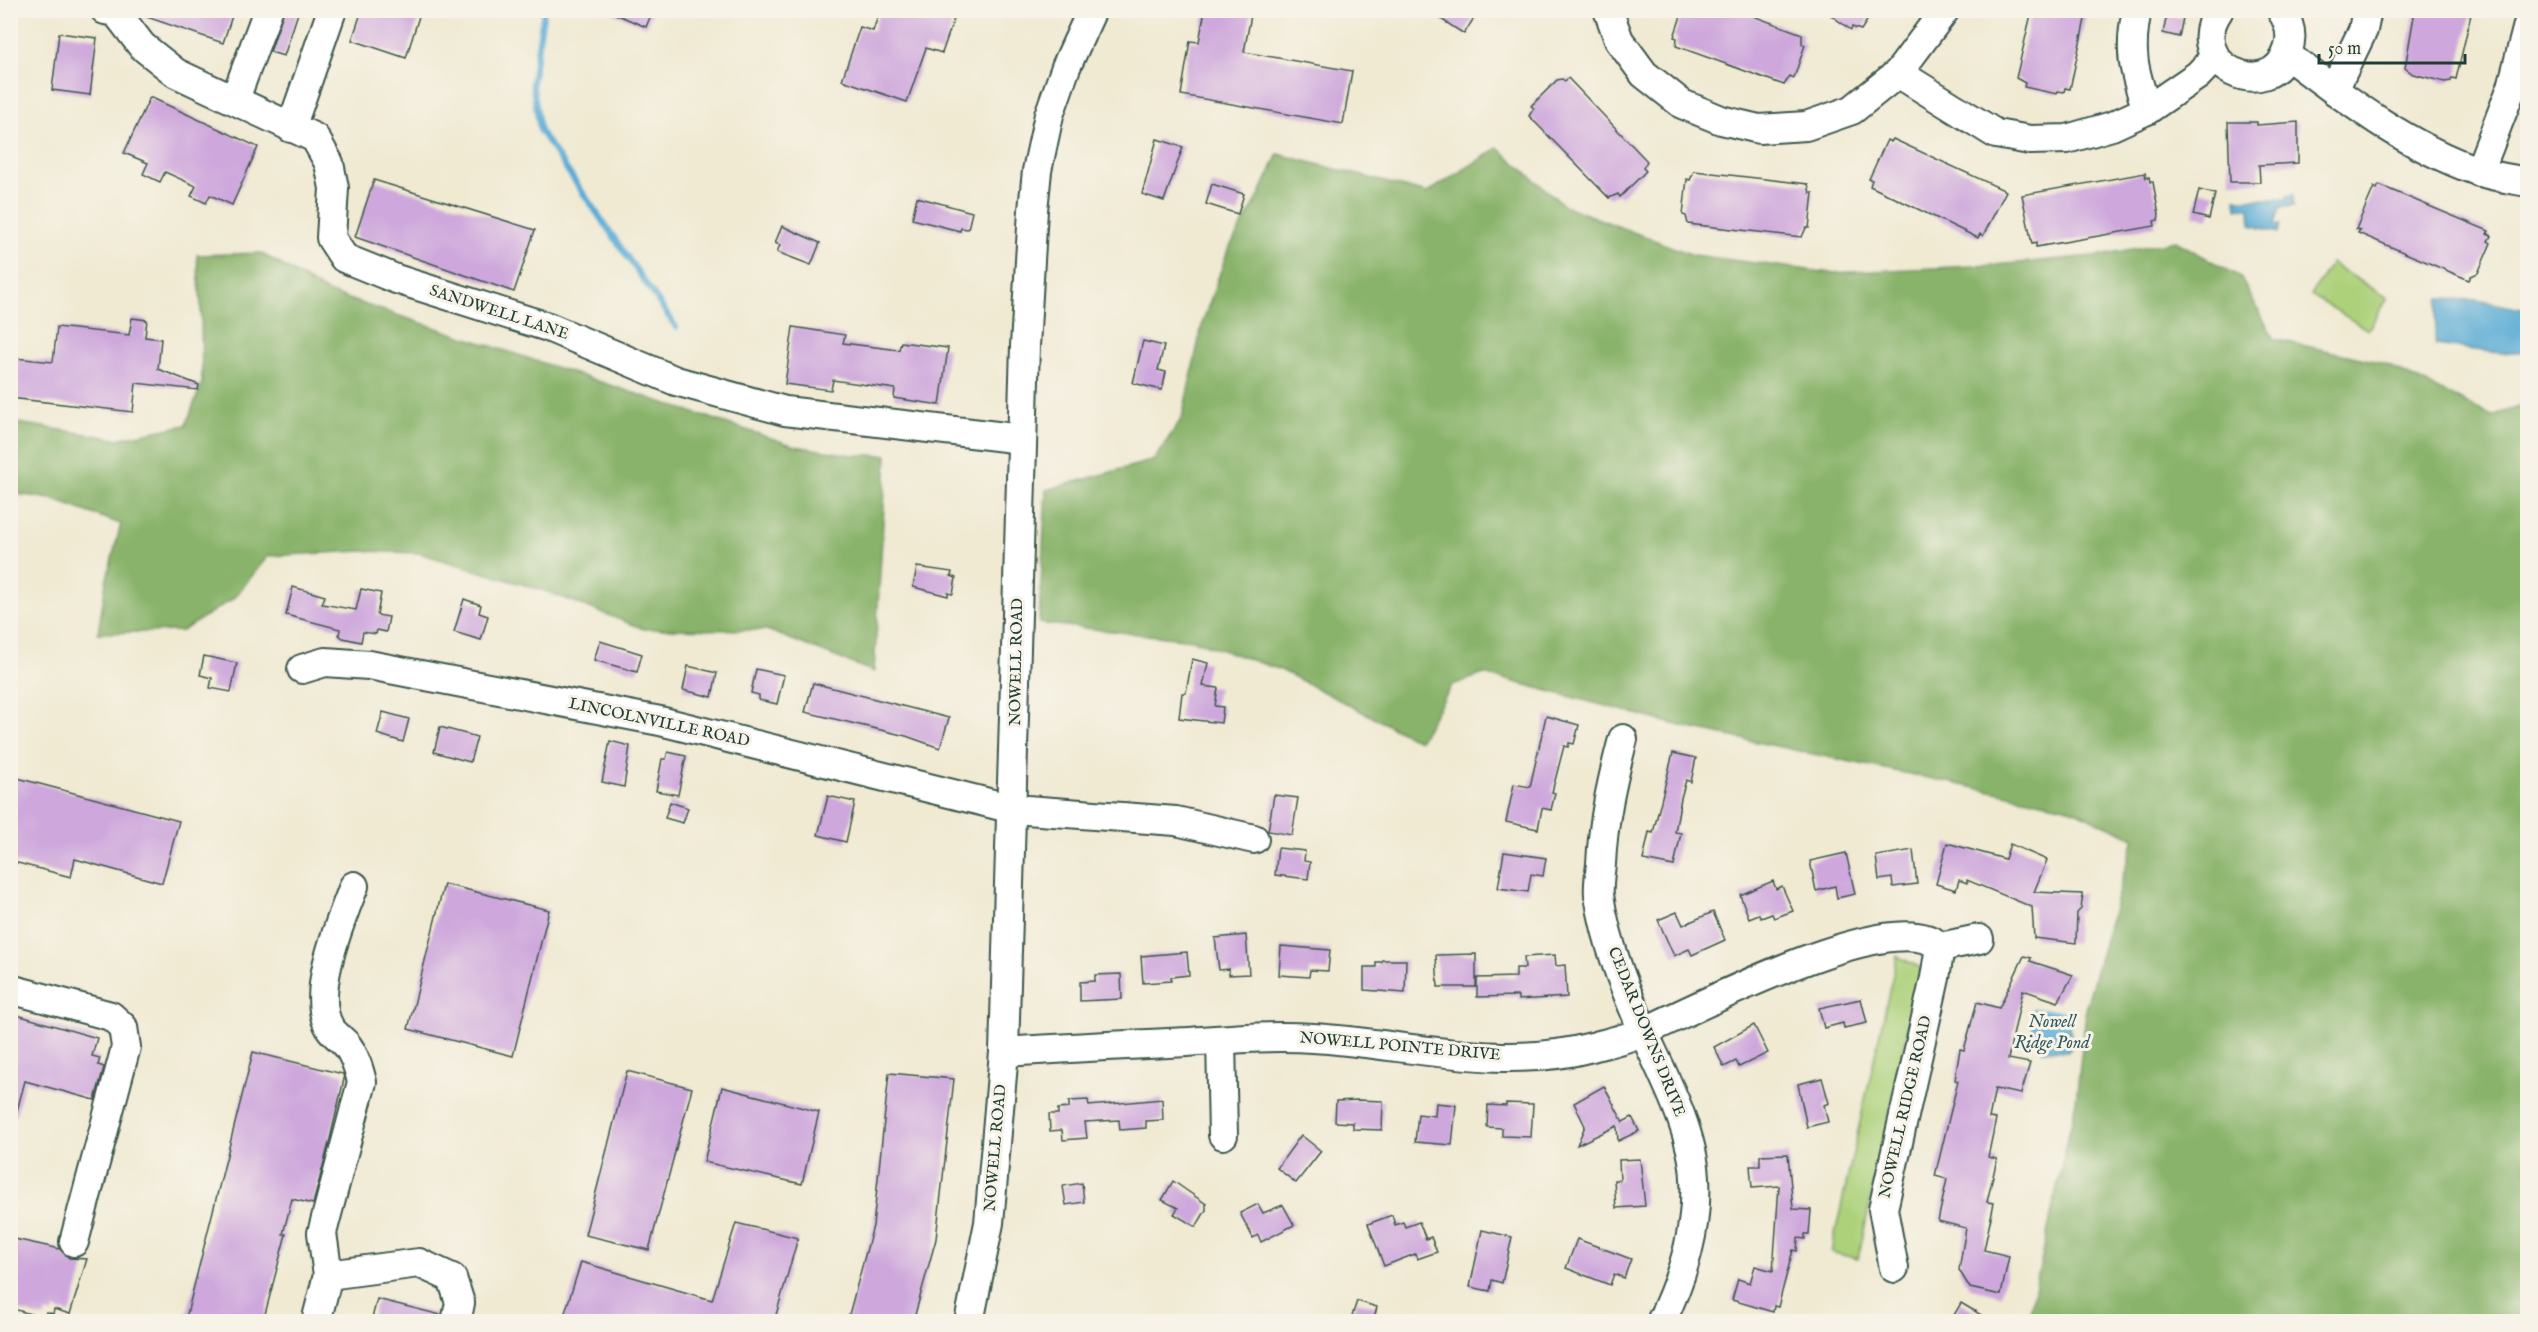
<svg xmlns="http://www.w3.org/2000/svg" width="2538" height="1332" font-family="'IM FELL English',serif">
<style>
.green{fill:#acd17a;stroke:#668757;stroke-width:1.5}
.forest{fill:#89b36a;stroke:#54784f;stroke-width:1.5}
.water{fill:#5aacd5;stroke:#3c7484;stroke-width:1.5}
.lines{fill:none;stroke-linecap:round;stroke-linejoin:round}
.stream{stroke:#5aacd5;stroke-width:6}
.building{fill:#cea7dc}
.minor-casing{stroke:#3e574c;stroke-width:32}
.minor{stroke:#fff;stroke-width:28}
.labels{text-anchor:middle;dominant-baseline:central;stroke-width:6;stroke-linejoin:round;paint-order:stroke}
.street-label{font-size:16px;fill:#1f3d34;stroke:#f7f3e8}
.water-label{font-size:18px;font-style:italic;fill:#2e595c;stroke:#f7f3e8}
</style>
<rect width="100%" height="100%" fill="#f7f3e8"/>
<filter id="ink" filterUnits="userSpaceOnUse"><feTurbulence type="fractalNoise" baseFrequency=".0167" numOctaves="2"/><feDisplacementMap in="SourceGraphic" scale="12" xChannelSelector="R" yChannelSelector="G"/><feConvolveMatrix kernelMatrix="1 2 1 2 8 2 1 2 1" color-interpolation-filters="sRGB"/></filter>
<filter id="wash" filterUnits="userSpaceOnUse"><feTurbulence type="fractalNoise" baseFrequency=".008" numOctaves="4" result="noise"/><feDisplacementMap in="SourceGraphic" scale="24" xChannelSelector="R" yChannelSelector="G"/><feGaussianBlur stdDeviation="1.35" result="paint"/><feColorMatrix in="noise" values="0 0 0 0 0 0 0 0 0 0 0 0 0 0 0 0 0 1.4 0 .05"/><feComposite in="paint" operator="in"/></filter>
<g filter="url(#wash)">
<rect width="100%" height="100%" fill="#f0ead3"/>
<g class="green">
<polygon points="2331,263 2388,298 2368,330 2311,295"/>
<polygon points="1897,956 1921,968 1858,1259 1831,1252"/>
</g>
<g class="forest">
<polygon points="1498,148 1565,206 1693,255 1831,273 1996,265 2094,256 2176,241 2240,277 2274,339 2383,363 2492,416 2527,404 2527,1321 2028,1321 2076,1101 2087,1003 2134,838 2066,807 1685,727 1484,674 1452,685 1419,741 1281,670 1193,640 1039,623 1046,490 1154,460 1182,418 1203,321 1228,250 1258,198 1278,154 1427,193"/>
<polygon points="261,253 327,292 795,446 851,455 887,455 874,672 767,630 644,629 551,593 419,553 362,551 268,556 234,598 182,631 98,633 106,582 121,524 51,499 11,493 11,422 117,439 186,425 202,383 201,305 197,255"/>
</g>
<g class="water">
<polygon points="2287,195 2294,195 2294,206 2280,207 2275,224 2280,225 2278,233 2251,225 2250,208 2237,208 2236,199 2287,199"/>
<polygon points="2439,299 2477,300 2527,310 2527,351 2500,353 2436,345 2435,334"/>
<polygon points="2034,1011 2067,1015 2073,1045 2068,1051 2043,1050 2031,1041"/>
</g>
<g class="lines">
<g class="stream">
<polyline points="544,10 532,82 540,131 676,327"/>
<polyline points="2034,1011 2063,1014"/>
</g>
</g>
<g id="blocks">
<g class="building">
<polygon points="136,10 234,10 223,43 138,14"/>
<polygon points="284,10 299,10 284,56 270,52"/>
<polygon points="362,10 421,10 406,58 352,40"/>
<polygon points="606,10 653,10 646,27"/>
<polygon points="880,10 957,10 942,53 926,48 907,102 842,80 860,27 873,31"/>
<polygon points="1205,10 1252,10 1244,52 1352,71 1343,124 1181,95 1190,41 1199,42"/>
<polygon points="1427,10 1479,10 1464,34"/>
<polygon points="1683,10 1737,10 1802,34 1802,44 1805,45 1794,78 1790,76 1784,85 1676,46 1677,38 1674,37"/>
<polygon points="1824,10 1874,10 1861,30 1852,27 1851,30"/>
<polygon points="2032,10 2087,10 2070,89 2065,88 2064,92 2058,91 2057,94 2024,87 2025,83 2016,78"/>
<polygon points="2415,10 2472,10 2456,79 2452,78 2451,81 2445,82 2413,74 2405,68"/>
<polygon points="2167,15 2183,18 2179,37 2163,33"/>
<polygon points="59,33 97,38 90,95 52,90"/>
<polygon points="1568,78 1647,161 1643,168 1646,171 1620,197 1618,194 1609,198 1529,116 1534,108 1531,106 1557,80 1562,79 1565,81"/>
<polygon points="150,97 258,147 232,205 210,195 206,203 191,196 196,186 165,172 160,182 143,174 148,163 124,153"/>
<polygon points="2228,122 2257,122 2257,125 2298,122 2298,163 2259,165 2260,182 2230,182"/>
<polygon points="1157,139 1183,147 1164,201 1142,194"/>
<polygon points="1893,139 2006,191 1983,236 1980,234 1978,238 1870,186 1872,180 1869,179 1887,140 1891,142"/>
<polygon points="1694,171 1808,184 1810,193 1813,193 1809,228 1806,228 1802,237 1688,224 1686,216 1683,215 1687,179 1690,180"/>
<polygon points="2145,173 2146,178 2149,177 2150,182 2153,182 2159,215 2158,220 2154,221 2155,226 2036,247 2036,243 2032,244 2022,195"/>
<polygon points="374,180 535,230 514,292 355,237"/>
<polygon points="1212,184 1244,194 1238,214 1206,204"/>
<polygon points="2379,185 2489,231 2487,234 2491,236 2488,241 2491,243 2478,273 2471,276 2469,280 2358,233 2360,230 2356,229 2374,187 2377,189"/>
<polygon points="2199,190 2215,194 2209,219 2193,215"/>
<polygon points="917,197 972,212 968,229 961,228 960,231 912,219"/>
<polygon points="782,226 820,243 811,265 777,252 780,245 775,243"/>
<polygon points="132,318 147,320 145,337 161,339 158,369 199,385 198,390 136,383 133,412 10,398 15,358 53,362 57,327 129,335"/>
<polygon points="793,327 845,335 843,343 899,350 901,342 948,348 940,405 894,398 895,389 833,380 831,390 785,384"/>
<polygon points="1143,341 1164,346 1158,370 1166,372 1162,390 1133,383"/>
<polygon points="917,567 952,572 951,576 956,578 953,594 948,593 948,596 913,587"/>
<polygon points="293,587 325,596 322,604 356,610 361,589 381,593 377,615 389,617 386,632 377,630 376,634 363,632 361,642 343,638 339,635 340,629 286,615"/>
<polygon points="464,599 481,605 479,613 488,616 481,640 454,632"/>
<polygon points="600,641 642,654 637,672 594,660"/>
<polygon points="204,656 237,663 231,692 210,688 212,678 200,675"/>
<polygon points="1192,659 1208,663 1203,686 1218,688 1215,706 1223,707 1221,723 1179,718 1182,693 1186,693"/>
<polygon points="688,666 717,673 712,697 683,690"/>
<polygon points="756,669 784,675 777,704 759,700 759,695 751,693"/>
<polygon points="813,683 949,718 940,748 906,736 805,712"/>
<polygon points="383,712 409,719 403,742 377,734"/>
<polygon points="1546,716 1579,725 1574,744 1569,743 1568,747 1564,746 1552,792 1555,793 1551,810 1542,808 1538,829 1506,822 1514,784 1530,787"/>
<polygon points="440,727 477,737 470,762 434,752"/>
<polygon points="610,741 630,746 624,787 602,782"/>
<polygon points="668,752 686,756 678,795 656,791 662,759 666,759"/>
<polygon points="1673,753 1696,758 1691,782 1686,780 1681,798 1675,832 1681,833 1674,866 1643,860 1649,832 1653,833"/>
<polygon points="10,776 179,821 162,883 75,859 71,877 10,861"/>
<polygon points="1274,795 1298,798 1292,835 1268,831"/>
<polygon points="828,796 855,802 846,842 818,835"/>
<polygon points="670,802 688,808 683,823 665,818"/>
<polygon points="1947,843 2005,859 2010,844 2047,860 2034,892 2083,894 2081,909 2077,913 2076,943 2034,938 2032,907 1967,880 1967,883 1959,880 1956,890 1936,884"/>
<polygon points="1278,848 1305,851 1304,861 1310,862 1308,879 1275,875"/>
<polygon points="1913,850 1917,884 1893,887 1892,878 1879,880 1876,856"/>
<polygon points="1504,852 1546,858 1543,876 1531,874 1528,892 1498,888"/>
<polygon points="1846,853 1855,894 1837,898 1835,886 1816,891 1810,861"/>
<polygon points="1773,881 1776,889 1782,886 1793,911 1774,918 1772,914 1761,918 1759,914 1749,918 1740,895"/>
<polygon points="444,884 549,910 513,1056 408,1029"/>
<polygon points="1677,912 1683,925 1713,912 1725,940 1692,955 1689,949 1674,956 1658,920"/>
<polygon points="1246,935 1249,974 1229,975 1229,969 1219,970 1215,938"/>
<polygon points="1281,946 1330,950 1328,971 1310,970 1309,977 1279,975"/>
<polygon points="1187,952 1189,975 1171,977 1171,981 1143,983 1141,956"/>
<polygon points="1476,954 1476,987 1438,987 1436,955"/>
<polygon points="1555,955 1556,966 1565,965 1567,997 1518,1000 1518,996 1477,997 1477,978 1516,977 1516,968 1525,968 1524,957"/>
<polygon points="2024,956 2031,958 2030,961 2073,975 2058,1002 2023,990 2008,1059 2030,1063 2021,1094 1995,1089 1989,1118 1996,1119 1988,1157 1997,1159 1987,1202 1994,1203 1984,1250 2009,1256 2001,1295 1970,1288 1959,1270 1966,1228 1938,1221 1947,1179 1935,1176 1958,1081 1955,1080 1960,1049 1964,1050 1977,1002 1999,1008"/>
<polygon points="1382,960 1406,960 1405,993 1364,990 1364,967 1376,967 1376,962 1382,962"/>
<polygon points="1121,974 1122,999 1080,1001 1080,982 1095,981 1095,975"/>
<polygon points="1861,999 1867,1023 1844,1028 1843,1023 1824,1028 1819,1008"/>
<polygon points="10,1013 97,1038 92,1056 100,1058 98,1065 104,1067 95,1100 25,1081 15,1118 10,1118"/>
<polygon points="1754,1025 1768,1053 1739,1067 1736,1061 1724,1067 1714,1047"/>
<polygon points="253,1052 343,1074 344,1079 329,1143 313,1204 292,1199 283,1234 286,1234 263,1322 185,1322"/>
<polygon points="627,1071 692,1088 649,1250 585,1235"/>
<polygon points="889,1073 954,1079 936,1239 913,1322 847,1322 873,1226"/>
<polygon points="1822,1078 1829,1103 1824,1105 1828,1122 1807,1127 1798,1084"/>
<polygon points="1604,1086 1623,1122 1632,1117 1639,1131 1618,1141 1617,1126 1577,1145 1585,1126 1574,1103"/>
<polygon points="722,1087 819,1112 802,1184 704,1162"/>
<polygon points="1162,1099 1163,1120 1146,1121 1146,1128 1120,1130 1119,1120 1085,1122 1087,1138 1063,1140 1062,1130 1050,1131 1049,1114 1058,1114 1058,1109 1069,1108 1069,1101 1088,1100 1089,1106"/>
<polygon points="1358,1100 1383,1101 1382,1130 1353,1129 1353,1123 1335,1122 1336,1101"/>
<polygon points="1436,1103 1456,1105 1452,1145 1415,1142 1418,1114 1435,1116"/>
<polygon points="1506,1103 1533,1104 1531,1137 1502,1136 1502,1128 1487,1127 1488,1105 1506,1106"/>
<polygon points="1301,1135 1321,1151 1296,1183 1277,1168"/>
<polygon points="1788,1154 1793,1209 1811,1210 1809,1234 1805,1234 1805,1239 1798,1238 1797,1251 1793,1250 1778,1307 1774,1306 1773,1312 1732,1300 1738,1279 1750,1283 1755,1266 1773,1271 1779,1186 1752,1188 1750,1166 1760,1166 1760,1155"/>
<polygon points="1640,1159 1645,1206 1616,1208 1614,1180 1620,1180 1619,1160"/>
<polygon points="1173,1181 1206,1204 1206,1210 1196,1227 1174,1214 1178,1208 1162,1200"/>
<polygon points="1082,1183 1084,1202 1066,1205 1063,1186"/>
<polygon points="1258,1204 1263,1213 1283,1205 1294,1225 1261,1242 1258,1235 1253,1238 1240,1213"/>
<polygon points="1392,1215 1395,1225 1403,1222 1405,1227 1419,1222 1426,1239 1431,1237 1437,1252 1417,1259 1415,1254 1384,1266 1368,1224"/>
<polygon points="736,1223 798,1238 774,1322 562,1322 581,1262 712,1300"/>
<polygon points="1482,1230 1512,1237 1502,1283 1492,1280 1490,1291 1470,1287"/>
<polygon points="10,1238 60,1249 69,1258 87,1259 70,1314 54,1309 53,1314 46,1312 44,1318 10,1308"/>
<polygon points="1577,1239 1631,1259 1624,1278 1614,1274 1610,1285 1566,1268"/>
<polygon points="377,1299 441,1315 440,1322 371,1322"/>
<polygon points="1357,1301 1377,1307 1373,1322 1350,1322"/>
<polygon points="1961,1303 1993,1322 1950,1322"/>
</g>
</g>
</g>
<g filter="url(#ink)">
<use href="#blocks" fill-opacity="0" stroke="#3e574c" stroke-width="1.5"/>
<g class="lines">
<defs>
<g id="minor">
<polyline points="105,10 116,12 142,46 176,73 315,138 329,163 334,188 331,238 344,258 396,279 548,327 676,381 785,411 1022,439"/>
<polyline points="1608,10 1619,40 1644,74 1682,104 1721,120 1759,129 1806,126 1852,110 1898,73 1945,10"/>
<path d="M2137,10C2128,52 2134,71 2147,110"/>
<path d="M2219,10C2181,66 2270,105 2288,50C2293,36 2290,23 2281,10"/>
<path d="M2287,55C2345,99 2408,147 2478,171C2494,177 2511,179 2528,182"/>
<polyline points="1898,73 1996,134 2030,140 2067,139 2112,126 2147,110 2198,75 2215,57"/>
<polyline points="2334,90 2363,30 2367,10"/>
<polyline points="235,99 268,10"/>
<polyline points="291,128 332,10"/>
<polyline points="2479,172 2512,87 2528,25"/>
<polyline points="302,669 325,662 369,665 660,721 1013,809 1176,821 1254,839"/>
<path d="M1623,739C1612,781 1603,820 1601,864C1600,874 1598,885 1599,895C1606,943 1625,989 1644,1033C1663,1075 1693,1131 1695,1178C1698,1229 1683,1276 1661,1322"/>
<polyline points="1940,947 1979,939"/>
<polyline points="10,989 111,1016 123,1027 126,1047 74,1242"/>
<polyline points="1221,1040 1223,1135"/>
<path d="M1004,1052C1065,1048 1126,1045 1187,1042C1229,1039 1272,1035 1313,1038C1404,1043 1501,1072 1592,1047C1610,1042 1630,1038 1647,1030C1698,1008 1896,903 1940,947L1935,978L1883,1209L1894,1268"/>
<polyline points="328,1275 419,1263 452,1278 460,1303 456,1322"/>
<path d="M316,1322L328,1275L322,1233L362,1082C359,1069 355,1055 346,1044C341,1039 334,1034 330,1028C309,994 341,920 354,886"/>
<polyline points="969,1322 989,1223 1004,1052 1025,346 1033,210 1037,171 1049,115 1066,67 1092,10"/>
</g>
</defs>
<use href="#minor" class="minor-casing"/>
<use href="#minor" class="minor"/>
</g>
</g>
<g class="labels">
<g class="street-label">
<text transform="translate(499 313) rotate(18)">SANDWELL LANE</text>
<text transform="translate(1017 662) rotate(-89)">NOWELL ROAD</text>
<text transform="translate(659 723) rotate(12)">LINCOLNVILLE ROAD</text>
<text transform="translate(1646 1032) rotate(68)">CEDAR DOWNS DRIVE</text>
<text transform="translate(1400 1047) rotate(5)">NOWELL POINTE DRIVE</text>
<text transform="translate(1906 1107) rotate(-77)">NOWELL RIDGE ROAD</text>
<text transform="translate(996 1148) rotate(-85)">NOWELL ROAD</text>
</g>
<g class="water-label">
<text x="2052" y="1022">Nowell<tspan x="2052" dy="21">Ridge Pond</tspan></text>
</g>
</g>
<rect width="2538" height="1332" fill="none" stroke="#f7f3e8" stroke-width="36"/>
<path d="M2319 54v9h146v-9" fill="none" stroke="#1f3d34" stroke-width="3"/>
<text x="2328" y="54" font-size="18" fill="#1f3d34" stroke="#f7f3e8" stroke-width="4.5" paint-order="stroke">50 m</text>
</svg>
